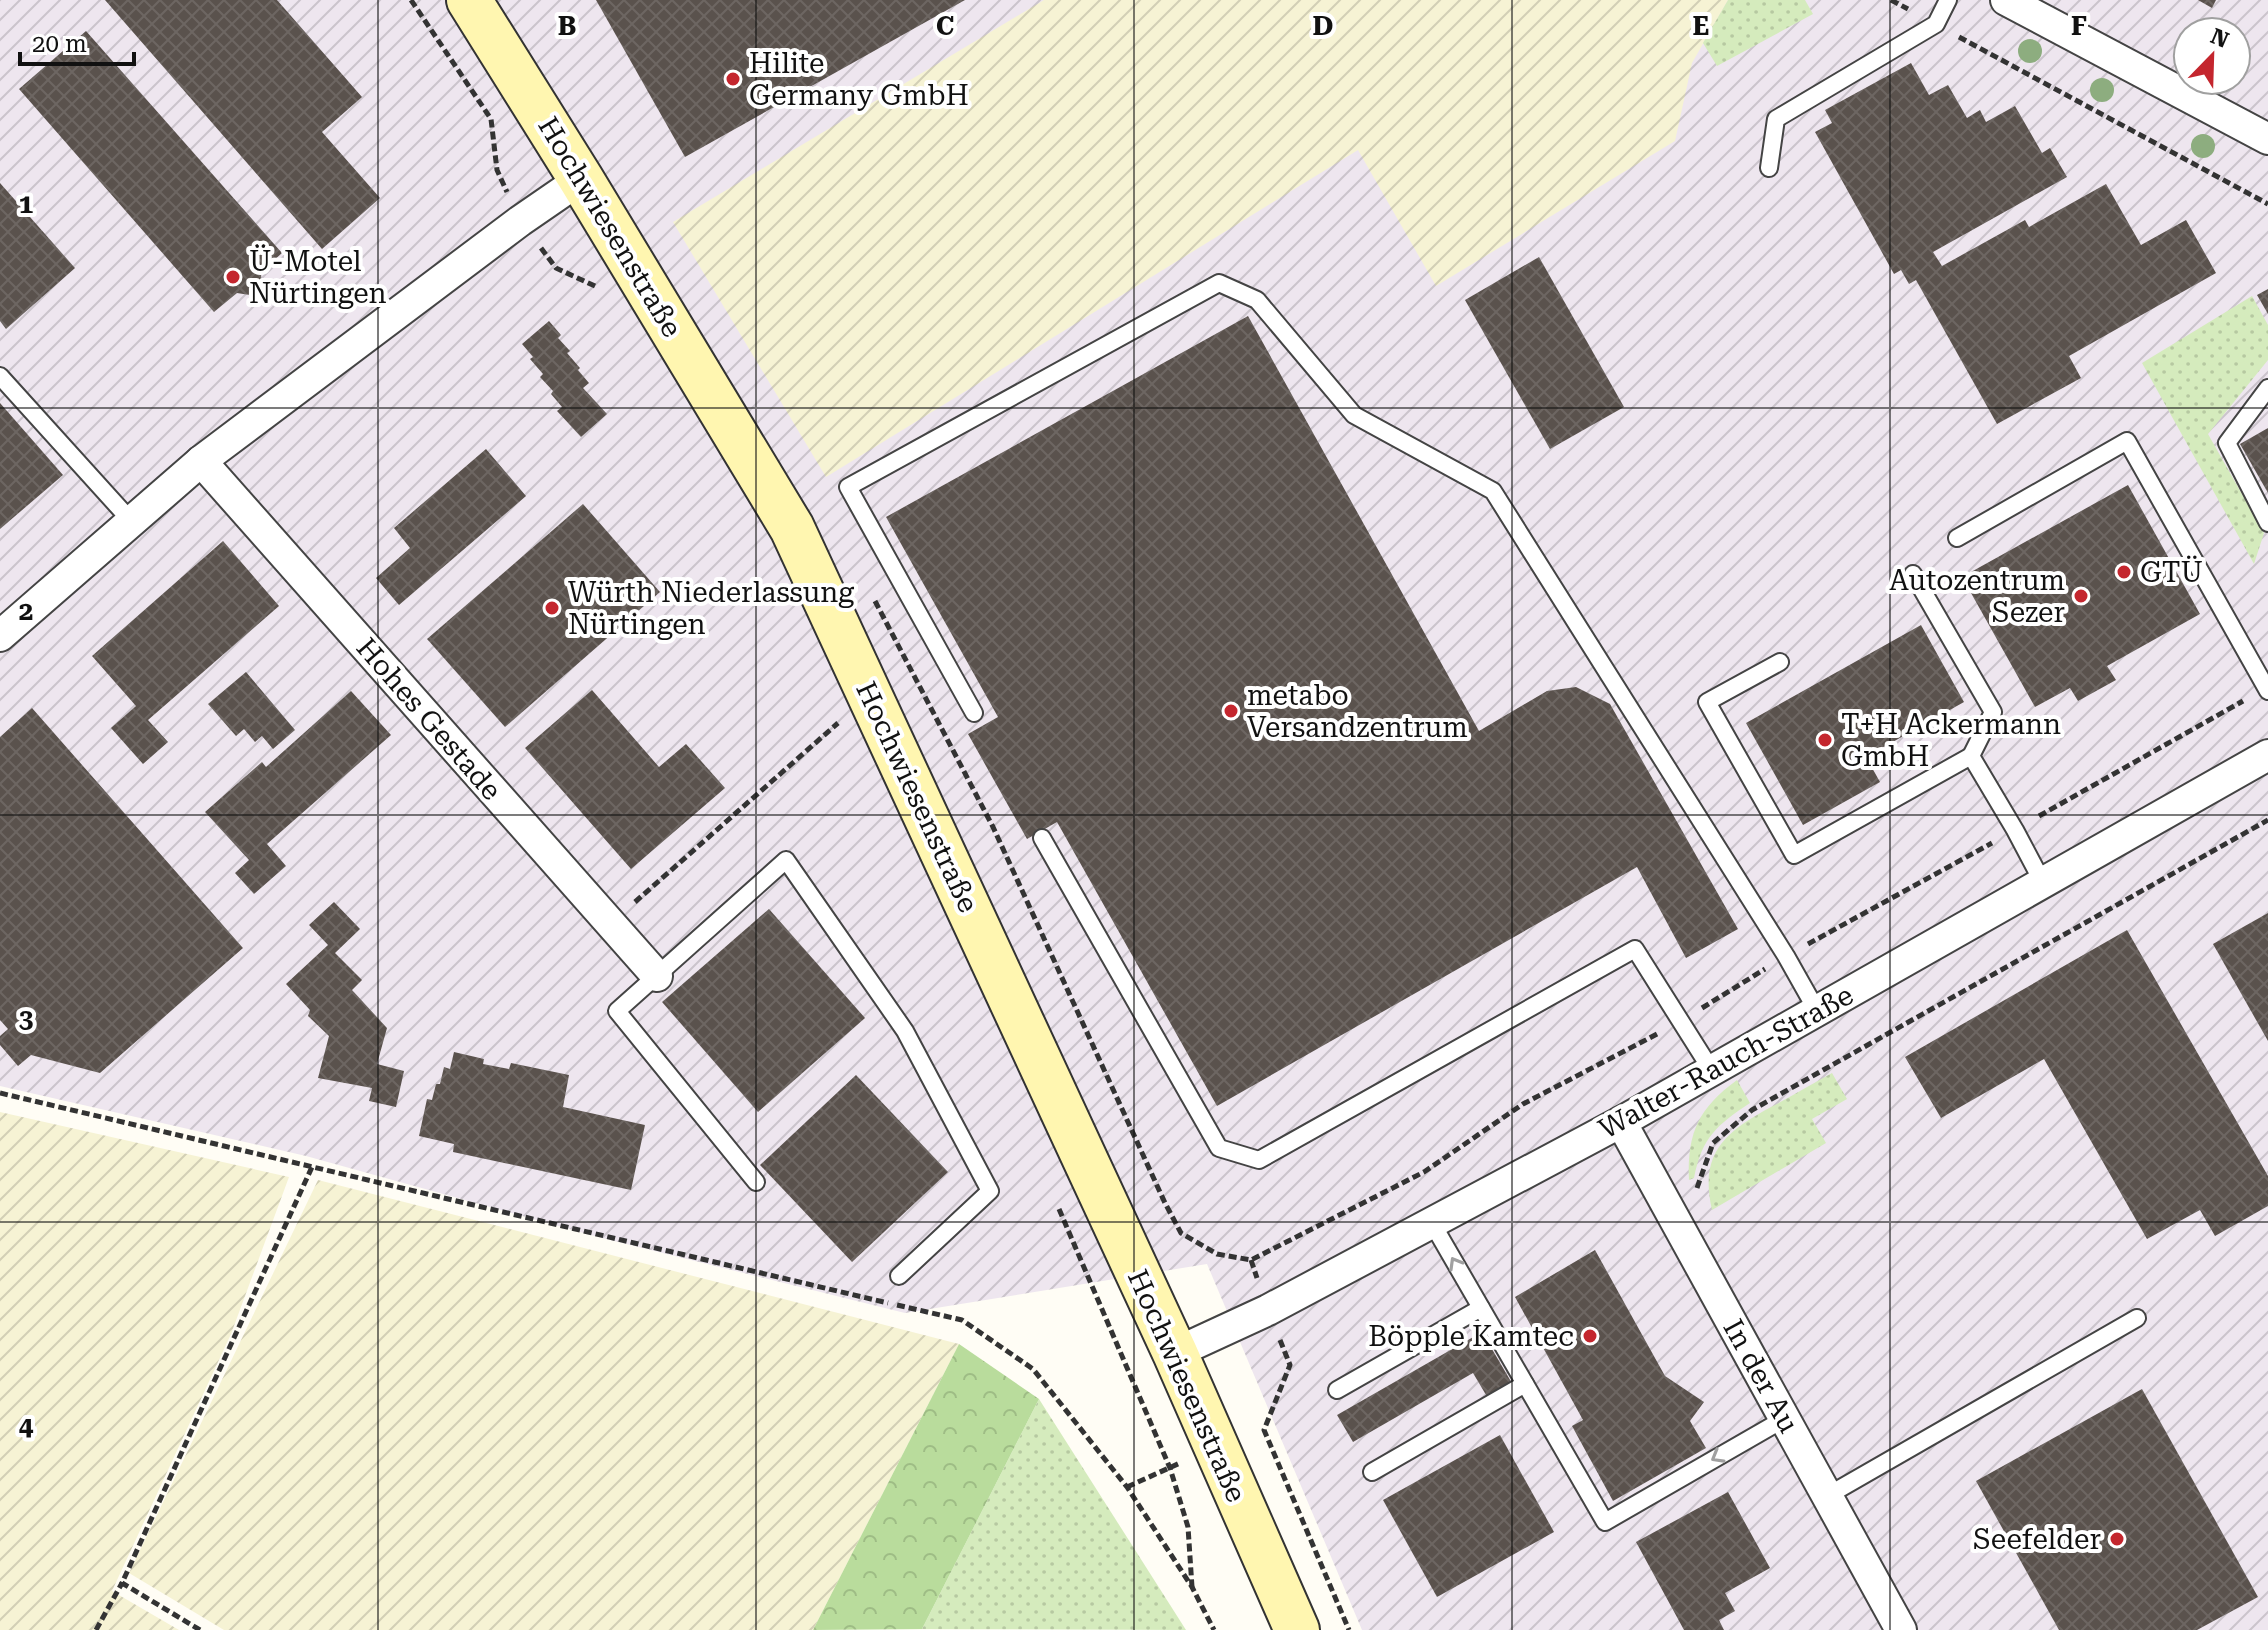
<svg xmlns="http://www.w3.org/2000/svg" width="2268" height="1630" font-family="'Roboto Serif',serif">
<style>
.industrial{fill:url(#industrial-furrows);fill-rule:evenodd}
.farmland{fill:url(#farmland-furrows)}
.grass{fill:url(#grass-dots)}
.forest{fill:url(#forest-crowns)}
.building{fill:url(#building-cross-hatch)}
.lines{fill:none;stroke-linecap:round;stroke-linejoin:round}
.lane-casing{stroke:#444;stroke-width:20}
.street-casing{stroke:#444;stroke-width:34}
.secondary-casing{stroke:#333;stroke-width:48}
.path{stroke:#333;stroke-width:5;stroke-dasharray:8 4;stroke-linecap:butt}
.lane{stroke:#fff;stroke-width:16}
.street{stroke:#fff;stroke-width:30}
.secondary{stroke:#fff6b0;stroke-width:44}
.tree{fill:#8dad7f}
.oneway{stroke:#a0a0a0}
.grid{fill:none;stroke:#111;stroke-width:2;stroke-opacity:0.55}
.poi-dot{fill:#c4262e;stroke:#fff;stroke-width:3}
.labels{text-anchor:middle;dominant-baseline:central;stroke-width:8;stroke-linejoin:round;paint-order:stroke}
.poi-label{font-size:28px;fill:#111;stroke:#fff;text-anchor:start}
.street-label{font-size:28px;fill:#111;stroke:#fff}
.grid-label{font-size:26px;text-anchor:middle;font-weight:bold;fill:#111;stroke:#fff;stroke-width:8;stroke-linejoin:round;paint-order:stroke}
</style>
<defs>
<pattern id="industrial-furrows" width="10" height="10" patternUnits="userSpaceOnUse" patternTransform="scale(2)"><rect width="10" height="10" fill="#eee6ef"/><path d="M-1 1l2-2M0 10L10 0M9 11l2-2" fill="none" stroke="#cbc4cc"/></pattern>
<pattern id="farmland-furrows" width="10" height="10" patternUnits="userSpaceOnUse" patternTransform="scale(2)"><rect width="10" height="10" fill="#f6f3d4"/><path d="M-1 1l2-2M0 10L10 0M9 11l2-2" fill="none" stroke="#d2cfb5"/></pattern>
<pattern id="grass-dots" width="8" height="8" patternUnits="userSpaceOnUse" patternTransform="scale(2)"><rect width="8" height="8" fill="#d5ebbd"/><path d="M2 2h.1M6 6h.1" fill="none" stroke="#b6c8a1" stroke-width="1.8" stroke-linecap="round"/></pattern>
<pattern id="forest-crowns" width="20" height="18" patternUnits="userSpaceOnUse" patternTransform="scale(2)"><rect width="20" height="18" fill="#b9dc9c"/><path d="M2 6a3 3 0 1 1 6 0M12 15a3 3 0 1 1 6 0" fill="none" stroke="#9ebc85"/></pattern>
<pattern id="building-cross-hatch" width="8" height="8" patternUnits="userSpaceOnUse" patternTransform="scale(2)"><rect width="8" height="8" fill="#5a524d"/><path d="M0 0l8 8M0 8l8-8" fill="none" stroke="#6d6662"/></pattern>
</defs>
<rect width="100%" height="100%" fill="#fffdf5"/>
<path class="industrial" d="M0,0H2268V1630H1362L1207,1264L905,1313L598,1237L306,1156L0,1086ZM2188,32H2236V80H2188Z"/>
<g class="farmland">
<polygon points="1044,0 1728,0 1692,63 1675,141 1436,286 1358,150 826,477 673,222"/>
<polygon points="0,1112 289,1177 231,1334 112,1591 179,1630 0,1630"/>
<polygon points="318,1180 959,1344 813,1630 224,1630 129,1573"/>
</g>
<g class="grass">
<polygon points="1728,0 1805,0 1813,14 1717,66 1703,43"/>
<polygon points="2252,296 2268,325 2268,360 2208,434 2264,533 2254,564 2142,363"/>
<path d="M1832,1073L1847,1099L1812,1119L1826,1143L1712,1210C1699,1153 1725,1132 1771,1107C1792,1096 1812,1084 1832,1073Z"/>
<path d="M1737,1080L1750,1103C1717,1125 1702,1137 1694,1178L1689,1180C1687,1132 1699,1108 1737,1080Z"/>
<polygon points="1039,1399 1186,1630 922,1629"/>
</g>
<polygon class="forest" points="959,1344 1039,1399 922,1629 813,1630"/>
<g class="building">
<polygon points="105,0 277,0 362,97 322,132 380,198 322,249"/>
<polygon points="596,0 965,0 685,157"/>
<polygon points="2198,0 2216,0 2212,8"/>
<polygon points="86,31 282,253 261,272 262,297 237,293 214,312 19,89"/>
<polygon points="1911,63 1929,95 1948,85 1967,118 1980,110 1986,122 2015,106 2042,153 2050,148 2067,177 1933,252 1942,266 2025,220 2029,227 2106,184 2141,245 2186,220 2216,273 2069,356 2081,378 1997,424 1916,280 1909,284 1901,270 1894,274 1815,132 1832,123 1825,110"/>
<polygon points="0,183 75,268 6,329 0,321"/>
<polygon points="1539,257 1624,407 1550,449 1465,300"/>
<polygon points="2268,289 2268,314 2257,295"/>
<polygon points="1248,316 1479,731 1547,691 1576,687 1610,704 1738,929 1686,958 1637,867 1217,1106 1057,822 1027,839 968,734 998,717 886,517"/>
<polygon points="549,321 561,335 558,338 570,351 567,353 580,368 578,370 589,383 583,388 607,414 581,437 557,411 562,407 551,394 553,391 540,377 543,374 530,359 533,357 522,344"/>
<polygon points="0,403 63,475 0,529"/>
<polygon points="2268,428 2268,493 2240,444"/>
<polygon points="486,449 526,496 399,605 376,578 410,548 394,528"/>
<polygon points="2128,485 2200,614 2107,666 2116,680 2078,701 2070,688 2035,707 1962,577"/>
<polygon points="583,504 660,592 505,727 427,639"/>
<polygon points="223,541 279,606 148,720 168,742 143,764 111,728 136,706 92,656"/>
<polygon points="1921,625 1964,702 1866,757 1880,782 1803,825 1746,723"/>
<polygon points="246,672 295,730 273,749 262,736 255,742 244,729 236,736 208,704"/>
<polygon points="592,690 659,767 686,744 725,788 631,869 525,748"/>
<polygon points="351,691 391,735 267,844 286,866 254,894 235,873 249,860 205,812 262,762 266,767"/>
<polygon points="32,708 243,948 100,1073 31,1055 18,1066 0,1045 0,1036 8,1029 0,1020 0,737"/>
<polygon points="334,902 360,929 335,953 362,980 352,990 387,1028 377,1064 404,1071 396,1107 369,1101 372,1088 318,1078 329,1036 308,1016 310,1010 286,984 328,945 309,925"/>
<polygon points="769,909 865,1018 758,1112 662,1002"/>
<polygon points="2268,913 2268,1041 2213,944"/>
<polygon points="2127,930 2268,1176 2268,1206 2215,1236 2200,1210 2147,1239 2044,1059 1941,1118 1905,1057"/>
<polygon points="454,1052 484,1059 483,1064 509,1069 511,1063 569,1075 563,1107 645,1125 631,1190 453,1152 454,1144 419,1136 427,1099 432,1100 436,1084 440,1084 444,1067 450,1069"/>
<polygon points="856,1075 948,1172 852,1262 760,1165"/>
<polygon points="1595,1250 1665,1376 1704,1402 1690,1421 1706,1448 1613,1501 1572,1426 1583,1420 1515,1297"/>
<polygon points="1482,1332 1513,1385 1489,1400 1473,1373 1353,1442 1337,1415"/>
<polygon points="2142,1389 2258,1597 2197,1630 2059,1630 1976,1481"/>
<polygon points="1500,1435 1554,1532 1437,1597 1383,1500"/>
<polygon points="1728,1492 1770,1568 1725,1593 1735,1611 1719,1620 1724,1630 1684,1630 1636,1542"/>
</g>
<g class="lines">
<defs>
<g id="lane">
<polyline points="1769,168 1776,119 1936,24 1948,0"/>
<polyline points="0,376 132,522"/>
<polyline points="2268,388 2227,443 2268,523"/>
<polyline points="1957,538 2127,441 2268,691"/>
<polyline points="1913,574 1993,712 1971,756 2015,830 2043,883"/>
<polyline points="1780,662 1707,702 1794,855 1971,756"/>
<polyline points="974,713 848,487 1219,283 1257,300 1354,415 1493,491 1786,956 1817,1011"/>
<polyline points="1042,838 1219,1148 1259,1160 1635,949 1712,1071"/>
<polyline points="756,1182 617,1011 786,860 905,1031 990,1191 899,1276"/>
<polyline points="1432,1223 1605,1522 1784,1419"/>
<polyline points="1337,1390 1481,1308"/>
<polyline points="1372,1472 1525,1384"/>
<polyline points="1827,1496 2137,1318"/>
</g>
<g id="street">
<polyline points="2006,0 2268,139"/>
<polyline points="201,461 657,976"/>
<polyline points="0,636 201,461 520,221 581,179"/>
<polyline points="1621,1122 1901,1630"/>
<polyline points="1175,1353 1268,1310 1621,1122 2268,755"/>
</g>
<polyline id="secondary" points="469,0 581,179 792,528 1175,1353 1297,1630"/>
</defs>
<use href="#lane" class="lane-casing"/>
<use href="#street" class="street-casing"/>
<use href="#secondary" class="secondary-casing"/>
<g class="path">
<polyline points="411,0 491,119 497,170 507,192"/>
<polyline points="1891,0 1908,9"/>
<polyline points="1959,37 2268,204"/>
<polyline points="541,248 556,268 597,287"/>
<polyline points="875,601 993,827 1165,1203 1181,1233 1217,1254 1251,1260 1424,1172 1523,1104 1659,1033"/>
<polyline points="2039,816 2243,701"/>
<polyline points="635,902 838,723"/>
<polyline points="1808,944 1992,843"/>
<polyline points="1702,1008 1765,969"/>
<polyline points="0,1093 888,1303"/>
<polyline points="1697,1188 1713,1143 1752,1110 2268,820"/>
<polyline points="1059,1209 1170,1468 1188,1527 1192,1587"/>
<polyline points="1251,1260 1257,1278"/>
<polyline points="897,1305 962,1320 1033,1369 1127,1487 1192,1587 1214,1630"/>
<polyline points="1280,1340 1290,1365 1264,1430 1349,1630"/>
<polyline points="1127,1487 1180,1463"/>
<polyline points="96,1630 122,1583"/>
<polyline points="200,1630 122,1583 312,1167"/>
</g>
<use href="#lane" class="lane"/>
<use href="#street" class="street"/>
<use href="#secondary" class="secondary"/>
</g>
<g class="tree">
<circle cx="2030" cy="51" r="12"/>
<circle cx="2102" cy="90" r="12"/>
<circle cx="2203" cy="146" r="12"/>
</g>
<defs><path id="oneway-chevron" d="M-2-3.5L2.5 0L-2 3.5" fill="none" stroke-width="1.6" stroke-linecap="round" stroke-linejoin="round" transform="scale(2)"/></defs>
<g class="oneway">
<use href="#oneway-chevron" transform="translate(1455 1263) rotate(-120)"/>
<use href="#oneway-chevron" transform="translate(1717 1457) rotate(150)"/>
</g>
<path class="grid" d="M378,0V1630M756,0V1630M1134,0V1630M1512,0V1630M1890,0V1630M0,408H2268M0,815H2268M0,1222H2268"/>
<g class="poi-dot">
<circle cx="733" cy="79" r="8"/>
<circle cx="233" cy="277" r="8"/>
<circle cx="2124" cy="572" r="8"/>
<circle cx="2081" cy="596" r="8"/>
<circle cx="552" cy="608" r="8"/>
<circle cx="1231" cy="711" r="8"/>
<circle cx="1825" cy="740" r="8"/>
<circle cx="1590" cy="1336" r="8"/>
<circle cx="2117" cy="1539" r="8"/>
</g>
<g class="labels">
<g class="poi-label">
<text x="749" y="63">Hilite<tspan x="749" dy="32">Germany GmbH</tspan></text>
<text x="249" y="261">Ü-Motel<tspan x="249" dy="32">Nürtingen</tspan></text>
<text x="2140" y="572">GTÜ</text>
<text x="2065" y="580" text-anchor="end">Autozentrum<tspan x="2065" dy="32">Sezer</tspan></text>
<text x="568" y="592">Würth Niederlassung<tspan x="568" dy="32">Nürtingen</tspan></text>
<text x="1247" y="695">metabo<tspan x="1247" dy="32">Versandzentrum</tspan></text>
<text x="1841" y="724">T+H Ackermann<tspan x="1841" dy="32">GmbH</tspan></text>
<text x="1574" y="1336" text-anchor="end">Böpple Kamtec</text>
<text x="2101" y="1539" text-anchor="end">Seefelder</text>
</g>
<g class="street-label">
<text transform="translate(610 227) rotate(59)">Hochwiesenstraße</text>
<text transform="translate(429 719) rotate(49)">Hohes Gestade</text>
<text transform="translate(917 797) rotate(65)">Hochwiesenstraße</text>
<text transform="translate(1726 1062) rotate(-29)">Walter-Rauch-Straße</text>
<text transform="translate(1761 1376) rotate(61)">In der Au</text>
<text transform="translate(1187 1386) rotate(66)">Hochwiesenstraße</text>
</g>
</g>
<g class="grid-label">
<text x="567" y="35">B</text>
<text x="945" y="35">C</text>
<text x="1323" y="35">D</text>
<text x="1701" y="35">E</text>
<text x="2079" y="35">F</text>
<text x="26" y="213">1</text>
<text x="26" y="620">2</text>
<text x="26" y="1028">3</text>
<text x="26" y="1435">4</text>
</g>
<g transform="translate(2212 56) rotate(23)"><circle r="38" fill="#ffffff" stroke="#a0a0a0" stroke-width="2"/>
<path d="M0-6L14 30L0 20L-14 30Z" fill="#c4262e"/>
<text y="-12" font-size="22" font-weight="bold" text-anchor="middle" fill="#111111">N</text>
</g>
<path d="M20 52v12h114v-12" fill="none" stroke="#111111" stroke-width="4"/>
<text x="32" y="52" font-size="24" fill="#111111" stroke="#ffffff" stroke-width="6" paint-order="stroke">20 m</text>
</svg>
